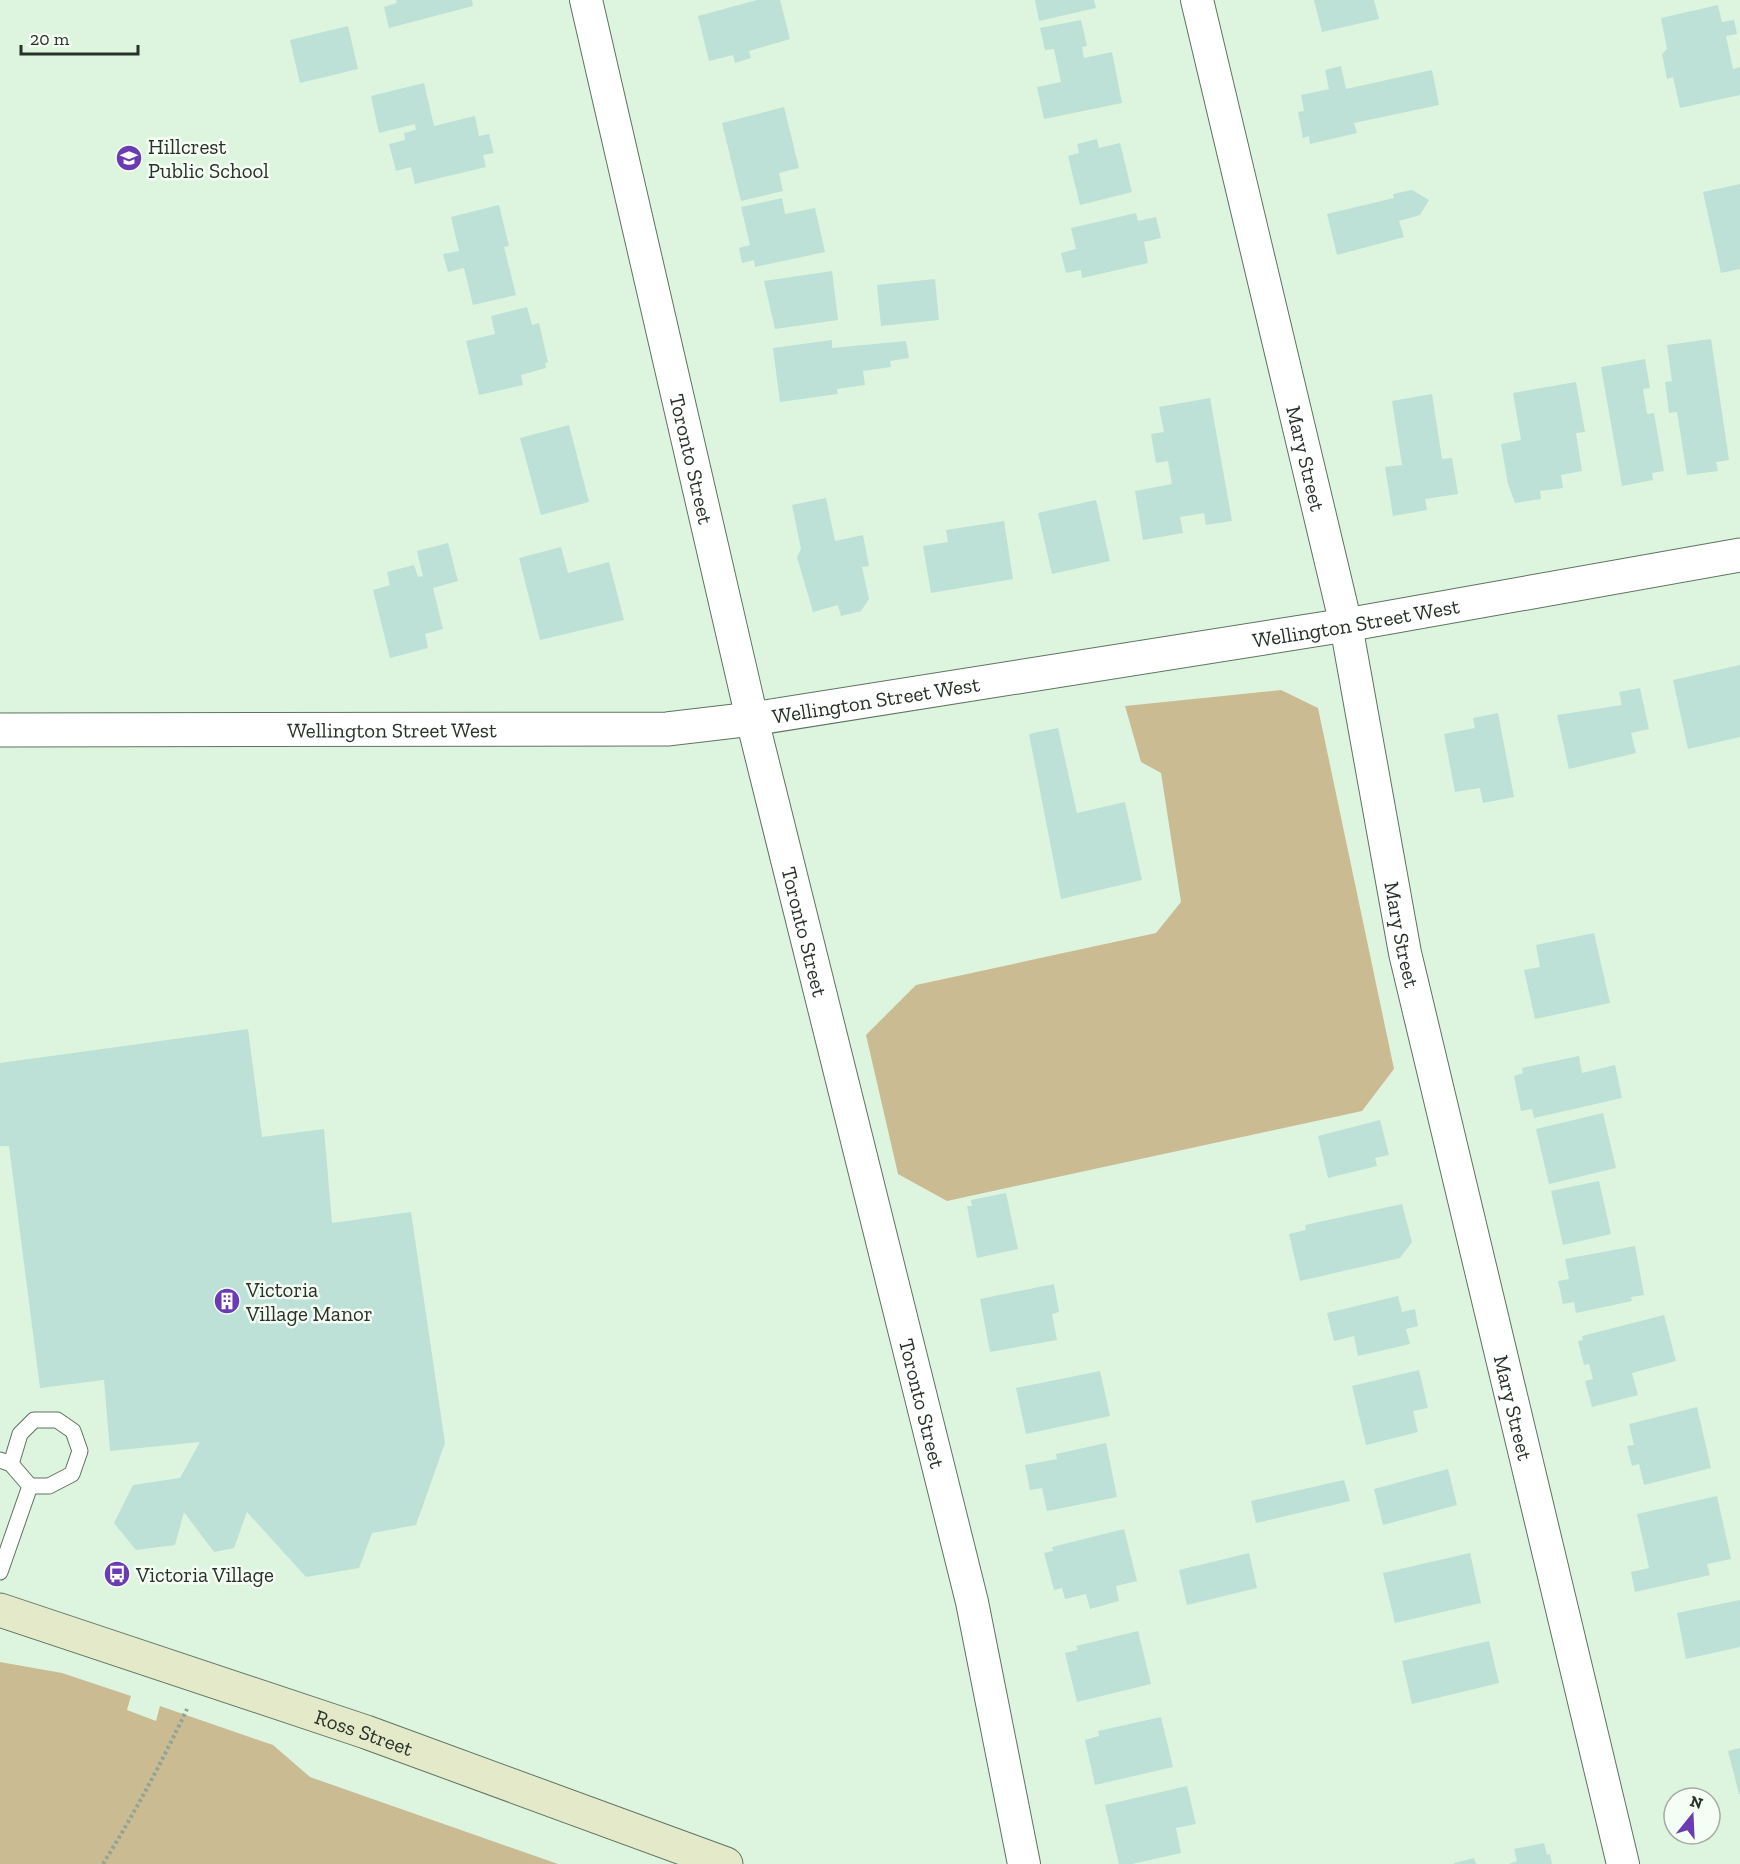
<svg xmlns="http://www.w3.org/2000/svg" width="1740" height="1864" font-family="'Zilla Slab',serif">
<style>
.green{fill:#cbbb93}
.building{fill:#bde0d7}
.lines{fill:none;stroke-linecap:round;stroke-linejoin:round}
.service-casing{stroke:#5e7360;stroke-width:17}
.minor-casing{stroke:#5e7360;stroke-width:34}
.tertiary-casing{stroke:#5e7360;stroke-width:35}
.secondary-casing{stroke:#5e7360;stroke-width:35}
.path{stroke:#92a494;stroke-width:4;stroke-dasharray:3 3;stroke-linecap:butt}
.service{stroke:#fff;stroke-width:15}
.minor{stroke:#fff;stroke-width:32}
.tertiary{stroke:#fff;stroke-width:33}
.secondary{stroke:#e4eac9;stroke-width:33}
.labels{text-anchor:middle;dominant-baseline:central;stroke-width:5;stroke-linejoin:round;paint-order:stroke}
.poi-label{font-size:21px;fill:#29322a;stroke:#f4fef5;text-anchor:start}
.street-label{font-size:21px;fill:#29322a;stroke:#f4fef5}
</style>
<rect width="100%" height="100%" fill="#ddf5df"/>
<g class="green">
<polygon points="1281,690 1318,708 1394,1069 1362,1111 947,1201 898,1174 866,1035 916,985 1156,933 1181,902 1161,773 1141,762 1125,706"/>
<polygon points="0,1662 62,1673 131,1696 127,1710 156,1721 160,1706 273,1745 310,1777 558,1864 0,1864"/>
</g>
<g class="building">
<polygon points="396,0 472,0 473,6 389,28 384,7 397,3"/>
<polygon points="757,0 780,0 790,39 749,51 751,58 735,63 733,55 709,61 698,16"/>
<polygon points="1035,0 1094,0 1096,8 1039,21"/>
<polygon points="1314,0 1374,0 1379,19 1322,32"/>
<polygon points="1718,5 1722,22 1734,20 1737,34 1726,36 1733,69 1740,67 1740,95 1680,108 1673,77 1667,79 1662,54 1667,49 1661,18"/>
<polygon points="1081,20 1087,46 1082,47 1084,58 1112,52 1122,103 1044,119 1037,87 1061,82 1054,49 1045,50 1040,28"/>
<polygon points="348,26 358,69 300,83 290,40"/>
<polygon points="1341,66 1346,89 1432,70 1439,105 1354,123 1357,133 1310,144 1309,136 1303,138 1298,112 1304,111 1301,95 1329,89 1325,70"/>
<polygon points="424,83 434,126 475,116 479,136 489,134 494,153 483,155 486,167 415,184 411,167 396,171 389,144 405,140 404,133 416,130 415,124 379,133 371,96"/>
<polygon points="784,107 799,168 779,173 783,191 741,201 722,123"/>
<polygon points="1097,139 1099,148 1120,143 1132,192 1080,205 1068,156 1079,153 1077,144"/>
<polygon points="1740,184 1740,269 1721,273 1703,192"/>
<polygon points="1412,190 1429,200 1420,215 1399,221 1404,237 1337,255 1327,214 1394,198 1393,194"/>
<polygon points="782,198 785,214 815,208 825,252 755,267 754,260 742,263 739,248 750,245 741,207"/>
<polygon points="499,205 509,246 504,247 516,295 473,305 464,268 448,272 443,254 459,251 451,217"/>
<polygon points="1136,213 1138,221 1156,217 1161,238 1144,242 1148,263 1082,278 1081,270 1066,273 1061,253 1076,249 1071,228"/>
<polygon points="832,271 838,320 775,329 764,281"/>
<polygon points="935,279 939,320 881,326 877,285"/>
<polygon points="527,307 532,325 539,323 548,362 545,363 546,368 521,375 523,385 479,395 466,341 495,334 491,316"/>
<polygon points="1711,339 1729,460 1716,462 1718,471 1687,475 1677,412 1669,413 1665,382 1672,381 1667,345"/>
<polygon points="832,340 832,348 906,341 909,358 890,361 891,367 863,371 865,385 837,389 838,394 780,402 773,348"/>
<polygon points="1645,359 1650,388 1643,389 1647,414 1654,413 1664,471 1652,473 1653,480 1622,486 1601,367"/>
<polygon points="1576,382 1585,432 1576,433 1582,471 1561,475 1563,488 1540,491 1541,499 1515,503 1508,484 1501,444 1521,440 1513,393"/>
<polygon points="1432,394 1442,459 1452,458 1458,494 1425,499 1427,510 1393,516 1385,467 1402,465 1392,401"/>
<polygon points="1210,398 1232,521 1206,525 1204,513 1180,517 1183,533 1143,540 1135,491 1172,484 1168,461 1156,463 1151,434 1164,432 1159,407"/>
<polygon points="569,425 589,502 541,515 520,438"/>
<polygon points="826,498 835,541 863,535 869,566 862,567 869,599 861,611 841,616 838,605 813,612 797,557 801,549 792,505"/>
<polygon points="1096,500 1110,561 1052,574 1038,513"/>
<polygon points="1004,521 1013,579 931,593 923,546 948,542 946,530"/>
<polygon points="448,543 458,581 433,588 443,629 425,634 428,648 390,658 373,590 390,585 387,572 414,565 418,577 423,576 417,551"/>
<polygon points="561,547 568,573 609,562 624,620 540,640 519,558"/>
<polygon points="1740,665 1740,737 1688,749 1673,680"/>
<polygon points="1640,688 1649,729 1631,733 1636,753 1569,769 1557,715 1622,705 1619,692"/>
<polygon points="1498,713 1514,797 1483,803 1480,788 1455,792 1444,734 1475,728 1473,718"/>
<polygon points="1058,728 1077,813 1125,802 1142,880 1061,899 1029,734"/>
<polygon points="1594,933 1610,1003 1535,1019 1524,970 1540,967 1536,945"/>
<polygon points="248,1029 262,1137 324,1129 332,1223 411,1212 445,1443 416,1525 372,1533 359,1568 306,1577 247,1512 234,1548 214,1552 184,1512 175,1545 136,1550 114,1523 133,1485 180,1478 200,1442 110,1451 104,1380 40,1388 9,1146 0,1146 0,1063"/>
<polygon points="1579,1056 1582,1073 1615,1065 1622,1098 1534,1118 1532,1109 1521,1111 1514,1076 1523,1073 1522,1068"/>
<polygon points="1603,1113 1616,1168 1549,1184 1536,1129"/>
<polygon points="1380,1120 1389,1155 1375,1158 1377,1166 1328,1178 1318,1136"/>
<polygon points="1599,1181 1611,1234 1563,1245 1551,1191"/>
<polygon points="1006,1193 1018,1249 977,1258 967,1206 972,1206 971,1200"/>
<polygon points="1402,1204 1412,1242 1400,1258 1300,1281 1289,1234 1306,1230 1305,1225"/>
<polygon points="1635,1246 1644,1295 1631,1297 1632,1301 1576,1313 1574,1302 1563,1304 1558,1281 1569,1279 1565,1259"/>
<polygon points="1054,1284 1059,1312 1052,1314 1057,1340 990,1352 980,1299"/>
<polygon points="1398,1296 1402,1312 1415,1309 1418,1326 1406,1329 1410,1344 1358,1356 1354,1336 1334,1341 1327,1313"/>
<polygon points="1664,1315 1676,1361 1632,1373 1638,1395 1592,1407 1585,1381 1593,1379 1589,1364 1584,1365 1578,1341 1583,1340 1582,1336"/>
<polygon points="1419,1370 1428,1408 1413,1411 1418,1432 1366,1445 1352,1386"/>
<polygon points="1100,1371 1110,1416 1026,1434 1016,1388"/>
<polygon points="1697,1407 1711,1468 1644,1485 1639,1464 1632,1466 1627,1446 1634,1445 1629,1424"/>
<polygon points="1106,1443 1117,1497 1047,1511 1042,1488 1030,1490 1025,1465 1057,1459 1056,1454"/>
<polygon points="1448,1469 1457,1505 1383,1525 1374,1489"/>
<polygon points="1344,1480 1350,1501 1256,1523 1251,1501"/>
<polygon points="1717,1496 1731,1559 1707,1564 1710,1575 1635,1592 1631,1572 1649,1568 1637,1514"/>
<polygon points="1124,1529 1137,1581 1116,1586 1119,1601 1090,1609 1086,1594 1065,1599 1062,1588 1054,1590 1044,1553 1053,1551 1052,1547"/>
<polygon points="1249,1553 1257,1588 1187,1605 1179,1570"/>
<polygon points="1470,1553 1481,1603 1395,1623 1383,1573"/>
<polygon points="1740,1600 1740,1647 1686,1659 1677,1613"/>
<polygon points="1138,1631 1151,1684 1077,1702 1065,1653 1078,1650 1076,1646"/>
<polygon points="1489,1641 1499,1683 1412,1704 1402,1661"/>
<polygon points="1161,1717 1173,1767 1095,1785 1085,1740 1099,1736 1098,1731"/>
<polygon points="1740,1748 1740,1794 1739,1794 1728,1751"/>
<polygon points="1187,1786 1196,1824 1176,1828 1181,1853 1132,1864 1119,1864 1105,1805"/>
<polygon points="1544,1843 1547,1855 1550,1854 1552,1864 1509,1864 1517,1861 1514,1849"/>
<polygon points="1474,1858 1476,1864 1454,1864 1454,1863"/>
</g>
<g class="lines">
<defs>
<g id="service">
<polyline points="0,1460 11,1464 30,1486 0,1572"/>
<polyline points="11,1464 20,1434 34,1420 57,1420 73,1431 80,1451 72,1474 49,1486 30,1486"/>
</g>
<g id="minor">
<path id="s1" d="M586,0L752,719L972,1602L1024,1864"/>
<path id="s2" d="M1197,0L1346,625L1405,953L1623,1864"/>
</g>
<g id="tertiary">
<path id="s3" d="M0,730L667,729L752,719L1346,625L1740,555"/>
</g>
<g id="secondary">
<path id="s4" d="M0,1610L366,1732L726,1864"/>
</g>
</defs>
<use href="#service" class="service-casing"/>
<use href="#minor" class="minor-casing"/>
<use href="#tertiary" class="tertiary-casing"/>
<use href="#secondary" class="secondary-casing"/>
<path class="path" d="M103,1864C134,1814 162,1762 187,1709"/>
<use href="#service" class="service"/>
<use href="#minor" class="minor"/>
<use href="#tertiary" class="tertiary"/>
<use href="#secondary" class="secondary"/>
</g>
<defs>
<symbol id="school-disc" viewBox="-11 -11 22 22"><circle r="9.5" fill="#6a3bb2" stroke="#f4fef5"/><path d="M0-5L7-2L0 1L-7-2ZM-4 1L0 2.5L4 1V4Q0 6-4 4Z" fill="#fff"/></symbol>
<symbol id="building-disc" viewBox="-11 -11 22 22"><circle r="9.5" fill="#6a3bb2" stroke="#f4fef5"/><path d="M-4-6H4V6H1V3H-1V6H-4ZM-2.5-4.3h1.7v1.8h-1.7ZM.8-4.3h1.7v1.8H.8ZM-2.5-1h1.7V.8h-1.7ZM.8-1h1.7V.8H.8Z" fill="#fff"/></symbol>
<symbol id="bus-disc" viewBox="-11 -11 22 22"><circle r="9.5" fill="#6a3bb2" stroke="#f4fef5"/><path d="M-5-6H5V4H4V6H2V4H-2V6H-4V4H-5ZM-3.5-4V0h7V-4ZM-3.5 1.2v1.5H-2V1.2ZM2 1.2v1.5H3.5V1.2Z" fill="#fff"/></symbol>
</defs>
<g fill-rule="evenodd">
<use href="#school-disc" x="114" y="143" width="30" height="30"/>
<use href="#building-disc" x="212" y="1286" width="30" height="30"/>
<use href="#bus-disc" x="102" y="1559" width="30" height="30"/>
</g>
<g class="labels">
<g class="poi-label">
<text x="148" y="146">Hillcrest<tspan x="148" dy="24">Public School</tspan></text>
<text x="246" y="1289">Victoria<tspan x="246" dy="24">Village Manor</tspan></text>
<text x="136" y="1574">Victoria Village</text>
</g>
<g class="street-label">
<text stroke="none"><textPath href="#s2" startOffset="471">Mary Street</textPath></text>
<text stroke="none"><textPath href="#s1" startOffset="471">Toronto Street</textPath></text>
<text stroke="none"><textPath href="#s3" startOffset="1364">Wellington Street West</textPath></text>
<text stroke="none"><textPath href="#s3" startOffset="878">Wellington Street West</textPath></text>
<text stroke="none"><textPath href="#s3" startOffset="392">Wellington Street West</textPath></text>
<text stroke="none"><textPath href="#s1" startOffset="957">Toronto Street</textPath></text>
<text stroke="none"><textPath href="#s2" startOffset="957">Mary Street</textPath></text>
<text stroke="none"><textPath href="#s1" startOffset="1443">Toronto Street</textPath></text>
<text stroke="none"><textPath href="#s2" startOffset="1443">Mary Street</textPath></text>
<text stroke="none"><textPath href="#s4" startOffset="384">Ross Street</textPath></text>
</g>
</g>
<g transform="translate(1692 1816) rotate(18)"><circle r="28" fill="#f4fef5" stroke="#a3aca4" stroke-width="1.5"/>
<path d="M0-4.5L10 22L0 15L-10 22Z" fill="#6a3bb2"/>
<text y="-9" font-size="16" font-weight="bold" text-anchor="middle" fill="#29322a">N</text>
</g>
<path d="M21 45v9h117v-9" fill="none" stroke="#29322a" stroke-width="3"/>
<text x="30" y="45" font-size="18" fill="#29322a" stroke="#f4fef5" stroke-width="4.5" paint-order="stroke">20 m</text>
</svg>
